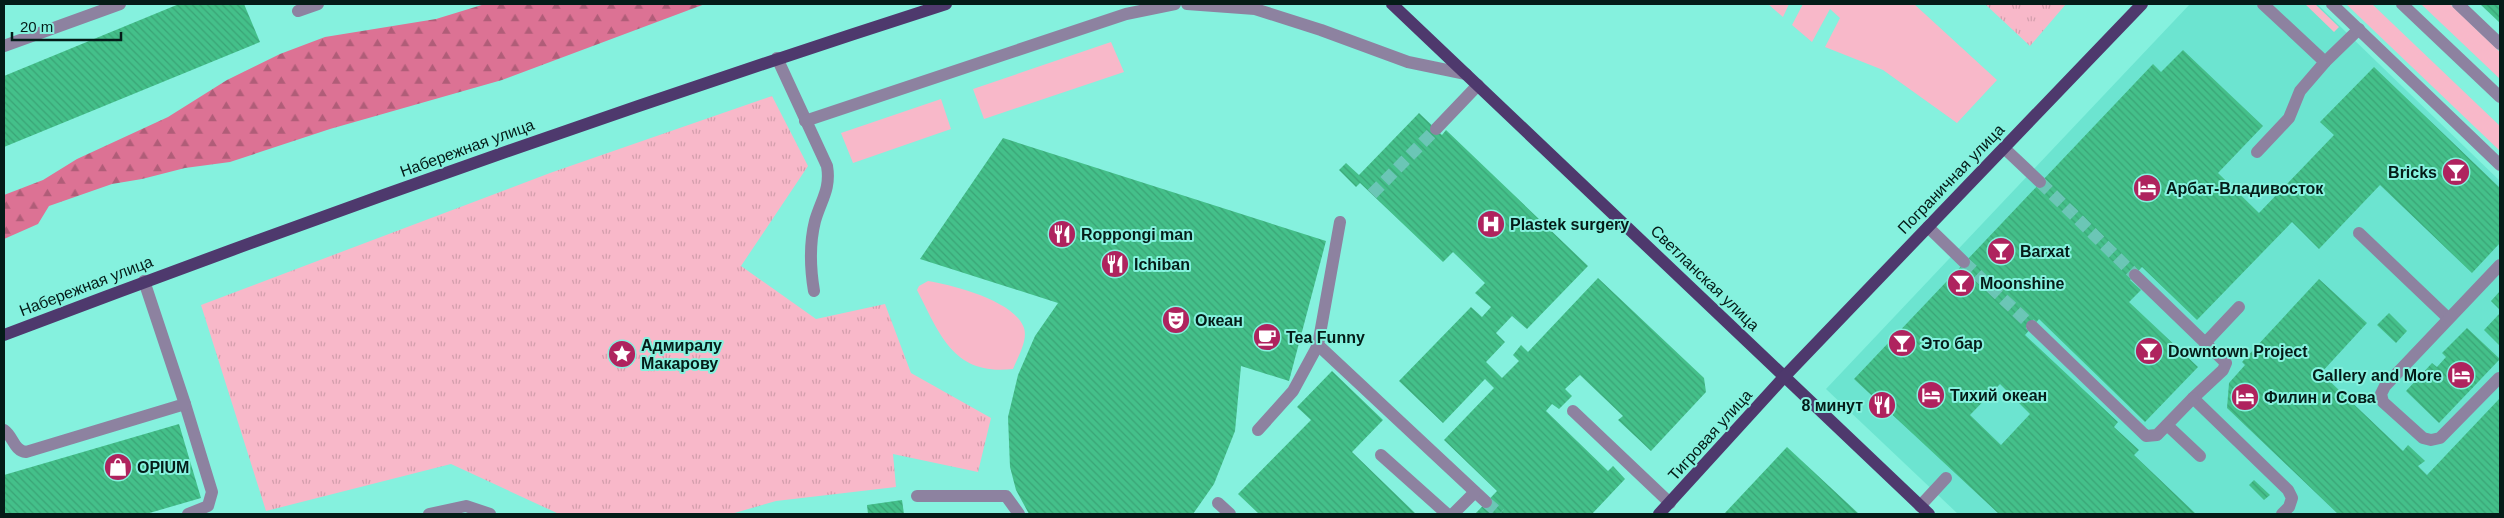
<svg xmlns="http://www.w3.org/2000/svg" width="2504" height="518" font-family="Helvetica,sans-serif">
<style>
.built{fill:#6ce4d0}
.grass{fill:#f8b8c9}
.forest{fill:url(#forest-firs)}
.park{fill:url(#park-tufts)}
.building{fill:url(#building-back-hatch);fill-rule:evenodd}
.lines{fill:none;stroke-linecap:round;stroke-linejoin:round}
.minor-tunnel{stroke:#6bc6b6;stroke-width:12;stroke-dasharray:12 6;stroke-linecap:butt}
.minor{stroke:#8d82a0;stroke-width:12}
.major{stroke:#4e396d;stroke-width:12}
.labels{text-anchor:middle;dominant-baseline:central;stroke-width:4;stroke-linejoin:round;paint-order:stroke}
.street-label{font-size:16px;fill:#041c18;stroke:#85f1de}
.poi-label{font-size:16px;font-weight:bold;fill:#041c18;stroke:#85f1de;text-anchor:start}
</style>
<defs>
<pattern id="forest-firs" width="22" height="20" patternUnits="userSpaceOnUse" patternTransform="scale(1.25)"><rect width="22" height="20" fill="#dc7294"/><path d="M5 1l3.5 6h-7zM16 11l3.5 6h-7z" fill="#b05d78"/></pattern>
<pattern id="park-tufts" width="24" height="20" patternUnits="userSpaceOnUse" patternTransform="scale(1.25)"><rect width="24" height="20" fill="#f8b8c9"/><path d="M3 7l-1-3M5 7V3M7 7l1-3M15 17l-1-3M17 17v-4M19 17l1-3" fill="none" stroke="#d39eac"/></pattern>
<pattern id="building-back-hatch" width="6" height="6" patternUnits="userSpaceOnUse" patternTransform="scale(1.25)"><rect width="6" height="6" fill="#44c08a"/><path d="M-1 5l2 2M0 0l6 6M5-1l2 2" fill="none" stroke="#3aa476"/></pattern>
</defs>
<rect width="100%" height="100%" fill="#85f1de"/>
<polygon class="built" points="2190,4 2317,4 2500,181 2500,514 1958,514 1826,389"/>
<g class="grass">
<polygon points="1768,4 1789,4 1783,17"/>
<polygon points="1803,4 1914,4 1997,80 1957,123 1883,70 1825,47 1840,18 1830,9 1812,42 1792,25"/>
<polygon points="2305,4 2315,4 2339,27 2334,32"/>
<polygon points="2346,4 2372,4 2500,126 2500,151"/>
<polygon points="2421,4 2450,4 2500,52 2500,79"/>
<polygon points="1111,42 1124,72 984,119 973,89"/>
<polygon points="941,99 951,129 853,163 841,133"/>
<path d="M928,281C953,285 1015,301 1024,328C1028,340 1018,357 1013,369C954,376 940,335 917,290L919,286Z"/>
</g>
<polygon class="forest" points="485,4 705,4 502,80 330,129 230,162 185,168 142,179 112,184 49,206 38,224 4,239 4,195 43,180 77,159 168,117 227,80 280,54 325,37 436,19"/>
<g class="park">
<polygon points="1985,4 2066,4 2030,46"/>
<polygon points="772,96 808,166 741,266 816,319 885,304 911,373 991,418 978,472 893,454 896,487 776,501 731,514 559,514 451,464 266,511 201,305 550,173"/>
</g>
<g class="building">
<polygon points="179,4 244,4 260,42 4,147 4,76"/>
<polygon points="2480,4 2500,4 2500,23"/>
<path d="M2183,50L2263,126L2218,173L2259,213L2334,135L2320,122L2374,67L2500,188V243L2472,273L2380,185L2319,249L2292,222L2197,320L2142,267L2130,280L2141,290L2129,302L2198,367L2145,422L2039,319L2025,335L2118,422L2114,427L2139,450L2134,455L2196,514H1999L1854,379L2153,64L2161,72ZM2000,384L2030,414L2001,445L1970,415Z"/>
<polygon points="1419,113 1442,135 1446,130 1588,266 1527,329 1512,316 1496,333 1505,342 1486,362 1502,378 1519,361 1513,355 1521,345 1528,352 1598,278 1704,378 1706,392 1651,451 1618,420 1623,416 1580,375 1565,389 1572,396 1559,409 1552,404 1546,411 1608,471 1613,466 1625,479 1592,514 1475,514 1497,491 1444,440 1494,388 1485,379 1443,423 1399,381 1471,307 1482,317 1491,307 1475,293 1485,283 1453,252 1443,262 1360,183 1356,187 1339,170 1346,163 1359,175"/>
<polygon points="1003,138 1326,241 1289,381 1241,366 1235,431 1214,484 1193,514 1029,514 1016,490 1010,467 1008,417 1018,375 1035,336 1058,303 920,259"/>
<polygon points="2319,279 2367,323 2321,373 2403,451 2408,445 2425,461 2418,466 2427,475 2500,398 2500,512 2498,514 2338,514 2227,408 2229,383 2245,365 2242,362"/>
<polygon points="2500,291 2500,310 2491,301"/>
<polygon points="2389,313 2407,331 2396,343 2377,325"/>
<polygon points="2500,313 2500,346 2484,330"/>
<polygon points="2467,328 2500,359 2439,423 2406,391 2432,363 2437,367 2446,357 2442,353"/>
<polygon points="1332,371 1383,420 1352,452 1416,514 1259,514 1238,494 1311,420 1297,407"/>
<polygon points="179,424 201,498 146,514 4,514 4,475"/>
<polygon points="1787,447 1859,514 1724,514"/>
<polygon points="2254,480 2270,495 2264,500 2249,485"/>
<polygon points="902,500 904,514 868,514 867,505"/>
</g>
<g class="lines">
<g class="minor-tunnel">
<polyline points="2040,182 2135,275"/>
<polyline points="1372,194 1436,129"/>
<polyline points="1964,262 2032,326"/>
<polyline points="1486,502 1500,514"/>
</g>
<g class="minor">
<polyline points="1187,4 1255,9 1321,30 1408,62 1466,74"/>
<polyline points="2263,4 2325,62 2359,29"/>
<polyline points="2332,4 2500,165"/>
<polyline points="2402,4 2500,97"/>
<polyline points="2458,4 2500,44"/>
<polyline points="298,11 318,4"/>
<polyline points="4,46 120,4"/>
<path d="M777,58L827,166C831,189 821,200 815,221C809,245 810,267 814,291"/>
<polyline points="805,121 1126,14 1175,4"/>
<polyline points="1436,129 1478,85"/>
<polyline points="2004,148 2040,182"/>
<polyline points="2257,152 2289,118 2300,91 2325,62"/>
<polyline points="1340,222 1318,345 1486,502"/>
<polyline points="1928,227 1964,262"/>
<polyline points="2359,233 2448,318"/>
<polyline points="2135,275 2226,363 2223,370 2193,398 2288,490 2292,498 2289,507 2282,514"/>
<polyline points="2032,326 2146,436 2157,435 2193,398"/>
<polyline points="2205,343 2239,307"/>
<polyline points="2499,378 2440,438 2431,440 2423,438 2383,402 2381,394 2385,386 2500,265"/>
<polyline points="185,404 212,492 208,506 188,514"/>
<polyline points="1573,411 1670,503"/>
<polyline points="2167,425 2200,456"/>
<path d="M4,430C13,436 14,451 26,452L185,404L144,281"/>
<polyline points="1258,430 1293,391 1318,345"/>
<polyline points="1381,455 1447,514"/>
<polyline points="917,496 1006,496 1019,514"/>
<polyline points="1218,503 1230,514"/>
<polyline points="1920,506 1946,478"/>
<polyline points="429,514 466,506 490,514"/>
<polyline points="1453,514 1475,492"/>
</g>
<g class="major">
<polyline points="1392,4 1929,514"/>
<path d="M4,335C315,217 629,106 946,4"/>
<polyline points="1659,514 1784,377 2142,4"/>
</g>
</g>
<defs>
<symbol id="bar-disc" viewBox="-11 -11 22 22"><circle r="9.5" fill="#af235e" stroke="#85f1de"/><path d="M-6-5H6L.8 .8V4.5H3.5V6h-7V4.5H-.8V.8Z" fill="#fff"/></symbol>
<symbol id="hotel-disc" viewBox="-11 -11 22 22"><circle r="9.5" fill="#af235e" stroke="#85f1de"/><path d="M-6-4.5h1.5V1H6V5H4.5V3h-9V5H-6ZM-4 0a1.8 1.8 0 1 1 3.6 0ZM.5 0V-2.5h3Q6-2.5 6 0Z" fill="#fff"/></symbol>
<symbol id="hospital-disc" viewBox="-11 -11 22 22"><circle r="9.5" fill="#af235e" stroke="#85f1de"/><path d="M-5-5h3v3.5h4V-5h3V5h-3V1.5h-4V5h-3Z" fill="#fff"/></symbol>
<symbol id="restaurant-disc" viewBox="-11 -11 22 22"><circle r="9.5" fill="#af235e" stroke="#85f1de"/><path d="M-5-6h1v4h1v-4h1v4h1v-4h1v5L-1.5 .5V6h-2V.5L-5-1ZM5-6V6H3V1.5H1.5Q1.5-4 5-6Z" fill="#fff"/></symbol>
<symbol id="theatre-disc" viewBox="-11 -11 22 22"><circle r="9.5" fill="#af235e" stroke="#85f1de"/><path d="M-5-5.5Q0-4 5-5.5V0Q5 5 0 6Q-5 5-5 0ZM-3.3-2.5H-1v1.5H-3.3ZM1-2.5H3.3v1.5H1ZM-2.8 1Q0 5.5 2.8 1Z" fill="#fff"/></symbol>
<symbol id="cafe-disc" viewBox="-11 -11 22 22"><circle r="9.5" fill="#af235e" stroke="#85f1de"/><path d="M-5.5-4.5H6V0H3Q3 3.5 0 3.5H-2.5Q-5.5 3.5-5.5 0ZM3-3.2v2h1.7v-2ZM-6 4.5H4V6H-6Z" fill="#fff"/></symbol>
<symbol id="sight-disc" viewBox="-11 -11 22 22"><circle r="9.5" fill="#af235e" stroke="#85f1de"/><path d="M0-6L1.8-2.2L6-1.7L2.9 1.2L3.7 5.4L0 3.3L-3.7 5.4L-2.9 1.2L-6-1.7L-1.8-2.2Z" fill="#fff"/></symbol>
<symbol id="shop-disc" viewBox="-11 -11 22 22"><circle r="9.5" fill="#af235e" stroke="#85f1de"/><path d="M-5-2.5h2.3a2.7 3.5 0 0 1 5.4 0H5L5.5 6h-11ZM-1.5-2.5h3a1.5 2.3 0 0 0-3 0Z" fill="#fff"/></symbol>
</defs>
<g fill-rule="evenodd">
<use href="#bar-disc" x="2440" y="156" width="32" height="32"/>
<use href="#hotel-disc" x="2131" y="172" width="32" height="32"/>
<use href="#hospital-disc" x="1475" y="208" width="32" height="32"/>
<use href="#restaurant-disc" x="1046" y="218" width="32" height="32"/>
<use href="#bar-disc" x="1985" y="235" width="32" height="32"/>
<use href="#restaurant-disc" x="1099" y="248" width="32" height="32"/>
<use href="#bar-disc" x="1945" y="267" width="32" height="32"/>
<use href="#theatre-disc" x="1160" y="304" width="32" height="32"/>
<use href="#cafe-disc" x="1251" y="321" width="32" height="32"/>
<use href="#bar-disc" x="1886" y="327" width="32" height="32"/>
<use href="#bar-disc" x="2133" y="335" width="32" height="32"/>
<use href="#sight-disc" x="606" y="338" width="32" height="32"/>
<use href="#hotel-disc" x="2445" y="359" width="32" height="32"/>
<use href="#hotel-disc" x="1915" y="379" width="32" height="32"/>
<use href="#hotel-disc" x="2229" y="381" width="32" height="32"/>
<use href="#restaurant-disc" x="1866" y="389" width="32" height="32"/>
<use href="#shop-disc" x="102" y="451" width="32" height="32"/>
</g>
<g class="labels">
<g class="street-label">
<text transform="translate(467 148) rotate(-20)">Набережная улица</text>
<text transform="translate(1951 179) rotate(-46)">Пограничная улица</text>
<text transform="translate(1705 278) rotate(44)">Светланская улица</text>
<text transform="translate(86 286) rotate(-21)">Набережная улица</text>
<text transform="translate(1710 435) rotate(-48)">Тигровая улица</text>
</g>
<g class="poi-label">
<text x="2437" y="172" text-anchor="end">Bricks</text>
<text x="2166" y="188">Арбат-Владивосток</text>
<text x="1510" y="224">Plastek surgery</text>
<text x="1081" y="234">Roppongi man</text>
<text x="2020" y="251">Barxat</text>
<text x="1134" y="264">Ichiban</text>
<text x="1980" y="283">Moonshine</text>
<text x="1195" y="320">Океан</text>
<text x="1286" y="337">Tea Funny</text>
<text x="1921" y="343">Это бар</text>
<text x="641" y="345">Адмиралу<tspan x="641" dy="18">Макарову</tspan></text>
<text x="2168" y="351">Downtown Project</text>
<text x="2442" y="375" text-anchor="end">Gallery and More</text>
<text x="1950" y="395">Тихий океан</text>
<text x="2264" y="397">Филин и Сова</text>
<text x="1863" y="405" text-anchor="end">8 минут</text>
<text x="137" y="467">OPIUM</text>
</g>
</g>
<rect width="2504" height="518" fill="none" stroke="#041c18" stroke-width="10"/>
<path d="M12 32v8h109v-8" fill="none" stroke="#041c18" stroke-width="2.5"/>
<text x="20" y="32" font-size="15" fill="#041c18" stroke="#85f1de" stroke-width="4" paint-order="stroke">20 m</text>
</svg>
